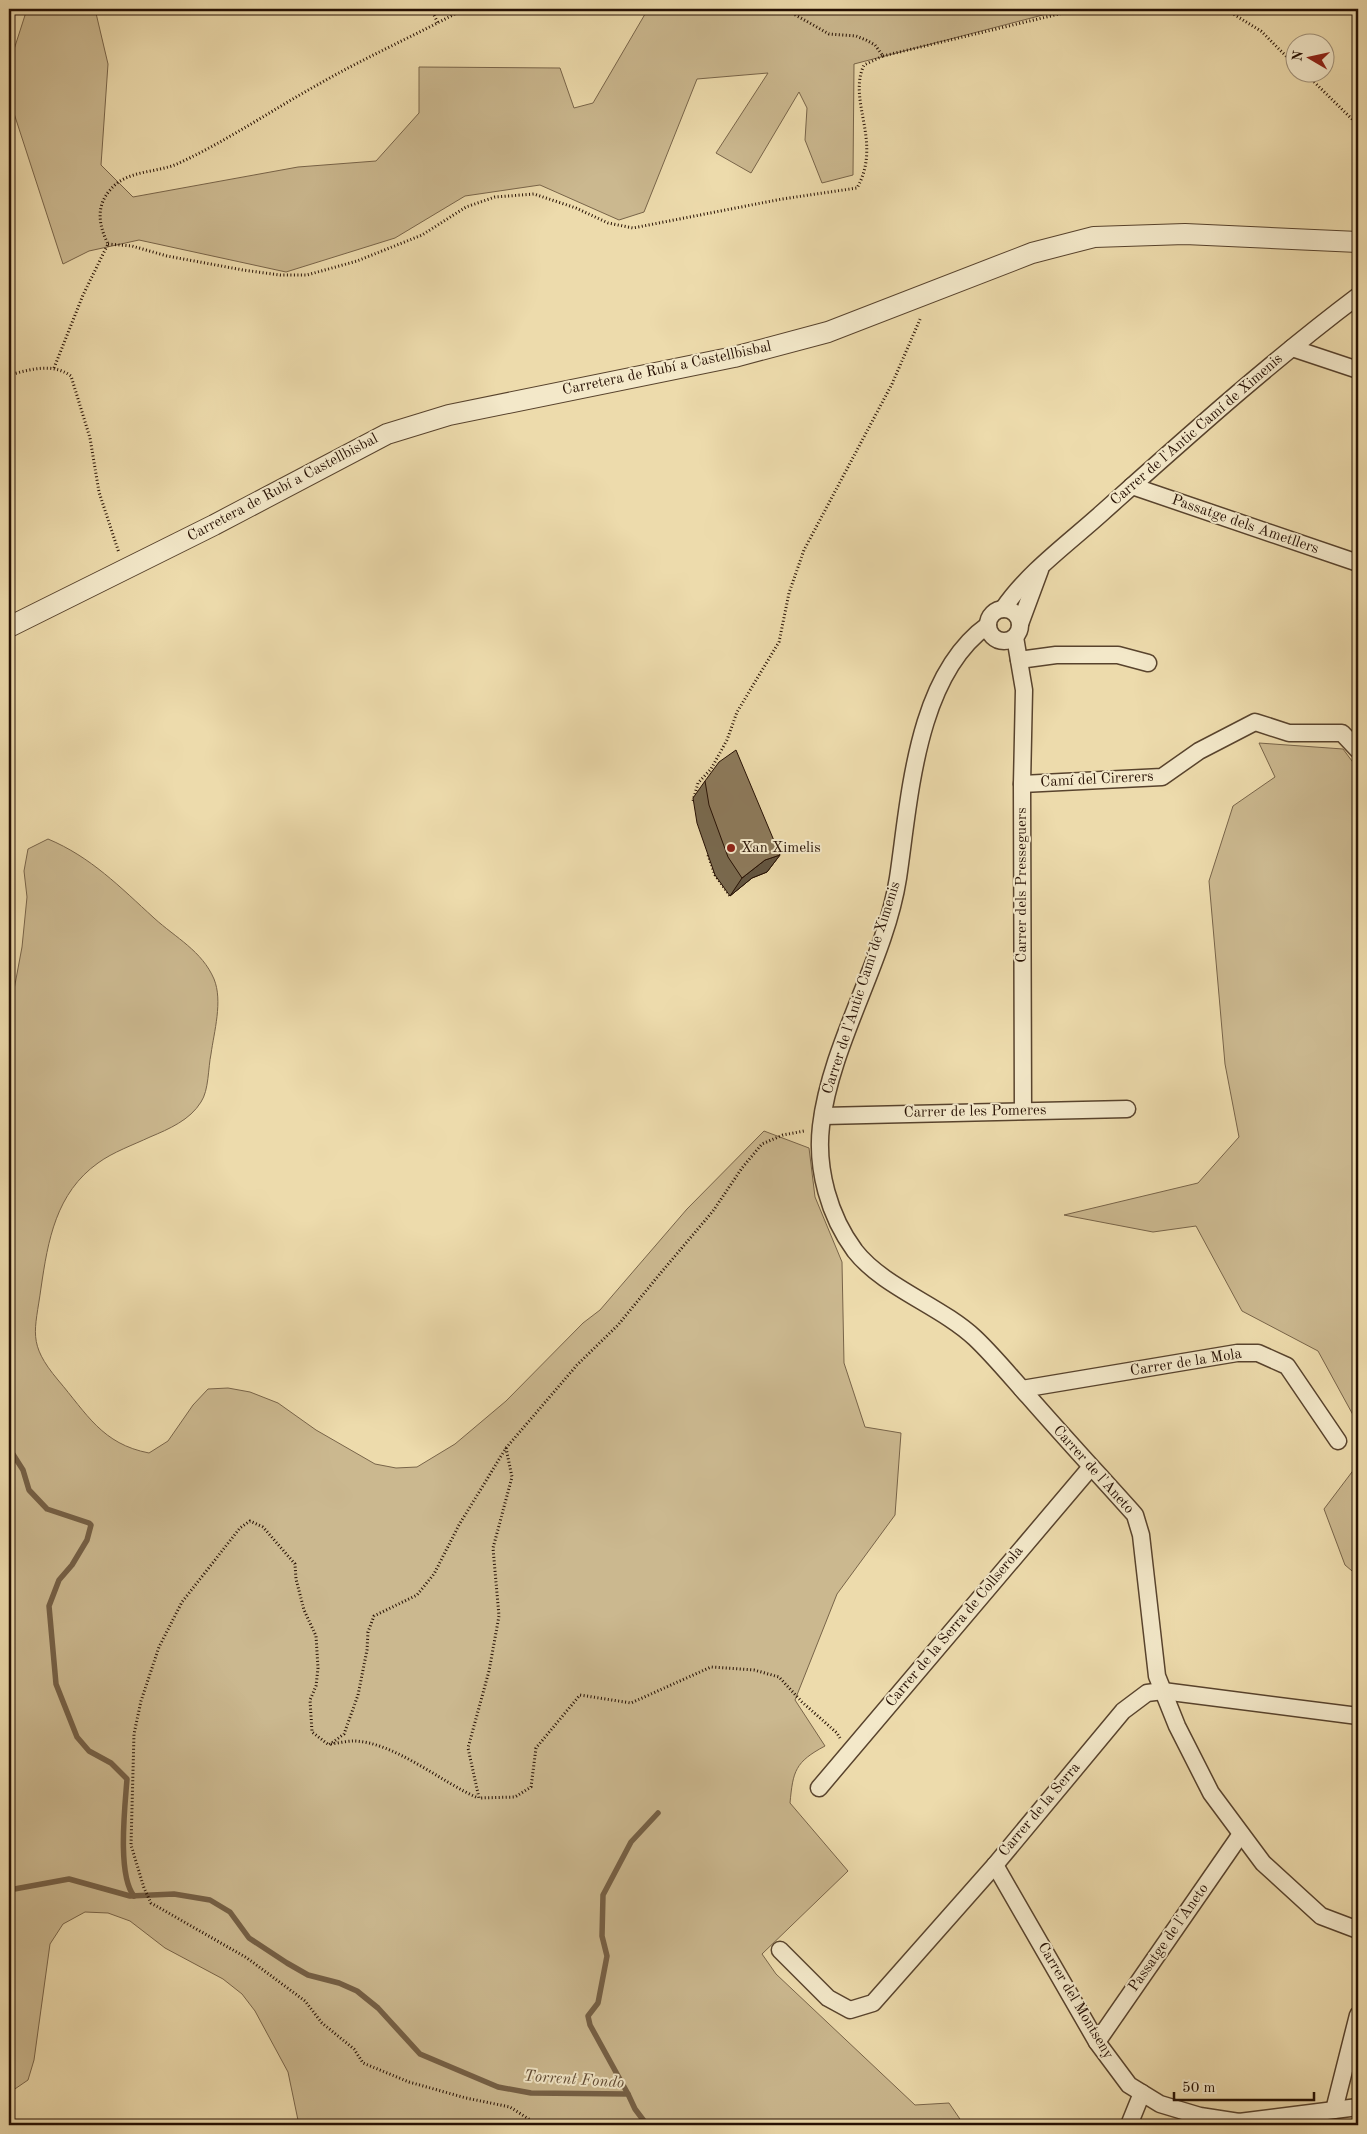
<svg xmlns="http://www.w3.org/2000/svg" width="1367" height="2134" font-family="'Old Standard TT',serif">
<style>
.green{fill:#cbb88f;stroke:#786449}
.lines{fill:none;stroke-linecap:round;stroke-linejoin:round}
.stream{stroke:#756046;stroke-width:5.5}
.minor-casing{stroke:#58432d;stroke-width:19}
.tertiary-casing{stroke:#58432d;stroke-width:22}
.path{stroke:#261003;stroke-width:3;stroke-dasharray:1 2.5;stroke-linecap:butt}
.minor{stroke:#f3e8c9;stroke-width:16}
.tertiary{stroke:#f3e8c9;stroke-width:20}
.wall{fill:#79694e;stroke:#261003}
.shaded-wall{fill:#635540;stroke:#261003}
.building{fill:#8d7a5b;stroke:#261003}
.poi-dot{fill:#8f2418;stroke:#f3e8c9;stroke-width:2}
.labels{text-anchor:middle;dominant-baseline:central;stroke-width:4;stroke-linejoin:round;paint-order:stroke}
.street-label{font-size:15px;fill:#261003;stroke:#f3e8c9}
.poi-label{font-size:15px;fill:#261003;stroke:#f3e8c9;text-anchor:start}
.water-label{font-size:16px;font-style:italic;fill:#614c35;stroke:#f3e8c9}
</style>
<rect width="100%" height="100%" fill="#eddbac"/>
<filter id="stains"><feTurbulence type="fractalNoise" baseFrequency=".004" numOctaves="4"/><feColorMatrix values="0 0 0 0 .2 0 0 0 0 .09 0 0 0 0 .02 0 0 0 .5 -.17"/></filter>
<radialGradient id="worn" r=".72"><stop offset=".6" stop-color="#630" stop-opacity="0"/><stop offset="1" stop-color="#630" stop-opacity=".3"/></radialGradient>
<g class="green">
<polygon points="27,9 95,9 108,64 101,165 133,197 298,167 376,161 419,113 419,67 560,68 574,108 593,103 648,9 1066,9 854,64 853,175 822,183 805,140 807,108 799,92 751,173 716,153 768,73 697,79 644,212 619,220 540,185 465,196 395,238 286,272 139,240 89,251 63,264 9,98 9,65"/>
<polygon points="1259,743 1343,749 1358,769 1358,1424 1318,1351 1242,1311 1196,1226 1153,1232 1064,1215 1198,1183 1239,1137 1225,1064 1209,881 1233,806 1275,777"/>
<path d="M48,839C91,857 120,887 154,918C176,938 202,951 214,979C223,1001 214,1032 211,1054C208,1068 209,1090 201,1102C190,1120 169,1129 150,1137C133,1145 113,1152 98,1163C56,1193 48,1240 41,1288C35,1332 27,1343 58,1380C87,1414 102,1444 149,1453L168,1441L193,1405L208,1389L228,1388L250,1392L278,1403L316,1430L375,1464L396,1468L417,1467L455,1444L506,1401L583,1323L600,1310L687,1209L764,1131L809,1148L815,1197L842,1262L844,1363L865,1427L901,1433L895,1515L837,1594L795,1700L825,1746C795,1762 793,1771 790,1803L848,1871L762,1954L776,1974L915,2105L949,2103L964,2125H299L288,2072L255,2011L242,1994L223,1979L165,1948L130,1921L108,1913L85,1912L63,1924L50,1944L34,2060L28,2080L9,2093V1000L13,995L22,947L27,897L24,871L28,849Z"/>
<polygon points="1358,1464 1358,1576 1345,1565 1324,1509"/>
</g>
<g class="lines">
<g class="stream">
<path d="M9,1448L23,1470L29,1490L47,1509L89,1523L91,1525L87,1540L72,1565L59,1580L49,1606L56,1684L77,1737L89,1751L111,1763L127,1779C125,1806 117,1875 134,1896"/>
<polyline points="9,1890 69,1879 130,1896 174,1894 210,1900 230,1912 249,1938 287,1963 308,1975 339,1983 357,1991 378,2008 420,2054 498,2087 531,2093 628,2094 635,2109 647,2125"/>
<polyline points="628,2094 590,2025 588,2016 598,2003 607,1956 602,1936 603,1895 631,1842 658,1813"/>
</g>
<defs>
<g id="minor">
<polyline points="1292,348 1358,370"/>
<polyline points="1132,486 1358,563"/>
<path d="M1003,609C1028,572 1070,542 1103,512C1186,438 1269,363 1358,296"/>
<circle cx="1004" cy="625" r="16"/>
<polyline points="1020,624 1040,570"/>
<path d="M988,625C916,676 910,797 898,878C885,961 831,1042 821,1126C816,1169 829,1216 855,1251C883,1287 941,1306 975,1338C994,1356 1011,1377 1029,1397C1064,1437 1100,1476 1135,1515L1141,1535L1157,1676L1177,1726L1211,1793L1263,1863L1321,1916L1358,1930"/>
<polyline points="1015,637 1024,690 1022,784 1023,1111"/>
<polyline points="1019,660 1056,655 1118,655 1148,663"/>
<polyline points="1022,784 1162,777 1199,751 1255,722 1289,733 1342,733 1358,750"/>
<polyline points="823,1116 1127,1109"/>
<polyline points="1022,1389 1237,1353 1258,1353 1287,1366 1338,1441"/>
<polyline points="819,1788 1091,1467"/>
<polyline points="995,1865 1097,2042 1129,2085 1160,2104 1200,2116 1239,2122 1358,2107"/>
<polyline points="780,1950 828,1998 850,2010 873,2003 995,1865 1123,1711 1147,1693 1163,1691 1358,1716"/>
<polyline points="1097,2042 1241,1834"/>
<polyline points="1334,2110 1358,2015"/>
<polyline points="1129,2125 1142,2093"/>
</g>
<polyline id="tertiary" points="9,627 214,525 387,434 449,415 734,357 828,332 1032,253 1094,237 1185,234 1358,242"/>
</defs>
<use href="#minor" class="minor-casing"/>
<use href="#tertiary" class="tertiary-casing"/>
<g class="path">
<polyline points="431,9 438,23"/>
<polyline points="1225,9 1261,31 1294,64"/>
<polyline points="883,56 1080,9"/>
<polyline points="1304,72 1358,125"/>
<path d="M108,244L132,246L167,256L243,270L280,275H307L357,261L422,235L466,207L495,197L534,194L576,208L608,223L633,228L782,199L857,188C883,142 847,101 864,65L883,56L875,45L866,40L856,36L829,34L785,9"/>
<path d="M54,368L83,295L108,244C99,226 95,206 111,189C127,170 156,173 177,164C227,141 272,110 319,84C366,57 416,35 464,9"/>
<path d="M9,375C29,370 52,362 71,376L90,438L99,492L119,553"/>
<polyline points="693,801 698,783 711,769 727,740 737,712 779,642 789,593 804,550 892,384 921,317"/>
<polyline points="708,855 715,875 730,896"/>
<polyline points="506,1448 512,1477 493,1548 499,1616 489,1671 468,1748 479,1798 515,1797 531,1787 536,1748 580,1695 631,1703 711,1667 754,1670 779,1677 802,1702 837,1733 840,1738"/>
<path d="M331,1744C338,1743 347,1741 354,1741C394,1742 441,1782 478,1798"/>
<polyline points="538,2125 510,2107 466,2098 409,2082 363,2063 354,2049 322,2023 305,2001 247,1958 151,1903 144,1888 131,1845 134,1734 141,1701 159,1647 182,1602 240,1528 250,1521 263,1527 295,1564 296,1579 304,1610 316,1636 318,1668 316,1686 310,1700 312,1732 329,1745 344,1734 358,1695 367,1650 368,1632 374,1616 417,1595 434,1574 459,1525 506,1448 577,1365 618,1325 659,1275 713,1211 742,1168 762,1144 783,1135 804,1131"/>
</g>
<use href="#minor" class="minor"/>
<use href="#tertiary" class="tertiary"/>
</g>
<polygon class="wall" points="705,781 780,855 767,872 752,878 730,896 715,875 697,823 693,798"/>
<polygon class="shaded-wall" points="780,855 767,872 752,878 730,896 742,878 765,860"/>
<polygon class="building" points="736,750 780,855 765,860 742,878 728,857 709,805 705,781 719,762"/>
<circle class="poi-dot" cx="731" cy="848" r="5"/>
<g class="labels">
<g class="street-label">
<text transform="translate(667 369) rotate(-12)">Carretera de Rubí a Castellbisbal</text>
<text transform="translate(1197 430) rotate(-41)">Carrer de l'Antic Camí de Ximenis</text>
<text transform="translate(283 488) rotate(-28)">Carretera de Rubí a Castellbisbal</text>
<text transform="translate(1245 525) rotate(19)">Passatge dels Ametllers</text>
<text transform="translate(1097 780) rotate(-3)">Camí del Cirerers</text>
<text transform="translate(1022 885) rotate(-90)">Carrer dels Presseguers</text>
<text transform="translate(862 988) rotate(-72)">Carrer de l'Antic Camí de Ximenis</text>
<text transform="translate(975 1112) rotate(-1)">Carrer de les Pomeres</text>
<text transform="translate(1186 1363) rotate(-9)">Carrer de la Mola</text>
<text transform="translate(1093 1470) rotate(48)">Carrer de l'Aneto</text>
<text transform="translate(955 1627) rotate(-50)">Carrer de la Serra de Collserola</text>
<text transform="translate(1040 1810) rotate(-50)">Carrer de la Serra</text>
<text transform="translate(1169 1938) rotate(-55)">Passatge de l'Aneto</text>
<text transform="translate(1075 2001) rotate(59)">Carrer del Montseny</text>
</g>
<g class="poi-label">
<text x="741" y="848">Xan Ximelis</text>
</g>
<g class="water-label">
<text transform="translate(574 2080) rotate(4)">Torrent Fondo</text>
</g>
</g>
<rect width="1367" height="2134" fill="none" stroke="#eddbac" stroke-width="30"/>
<rect x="10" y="10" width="1347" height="2114" fill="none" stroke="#261003" stroke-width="2.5"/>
<rect x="15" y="15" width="1337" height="2104" fill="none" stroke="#261003"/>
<g transform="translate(1310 58) rotate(279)"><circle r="24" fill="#f3e8c9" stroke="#a1927a"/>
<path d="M0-4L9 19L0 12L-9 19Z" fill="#8f2418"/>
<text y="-8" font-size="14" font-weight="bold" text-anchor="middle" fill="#261003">N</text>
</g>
<path d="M1174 2092v8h140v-8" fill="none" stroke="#261003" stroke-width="2.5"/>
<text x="1182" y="2092" font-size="15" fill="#261003" stroke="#f3e8c9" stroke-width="4" paint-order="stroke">50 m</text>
<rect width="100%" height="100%" filter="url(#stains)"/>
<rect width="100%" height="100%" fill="url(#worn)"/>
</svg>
